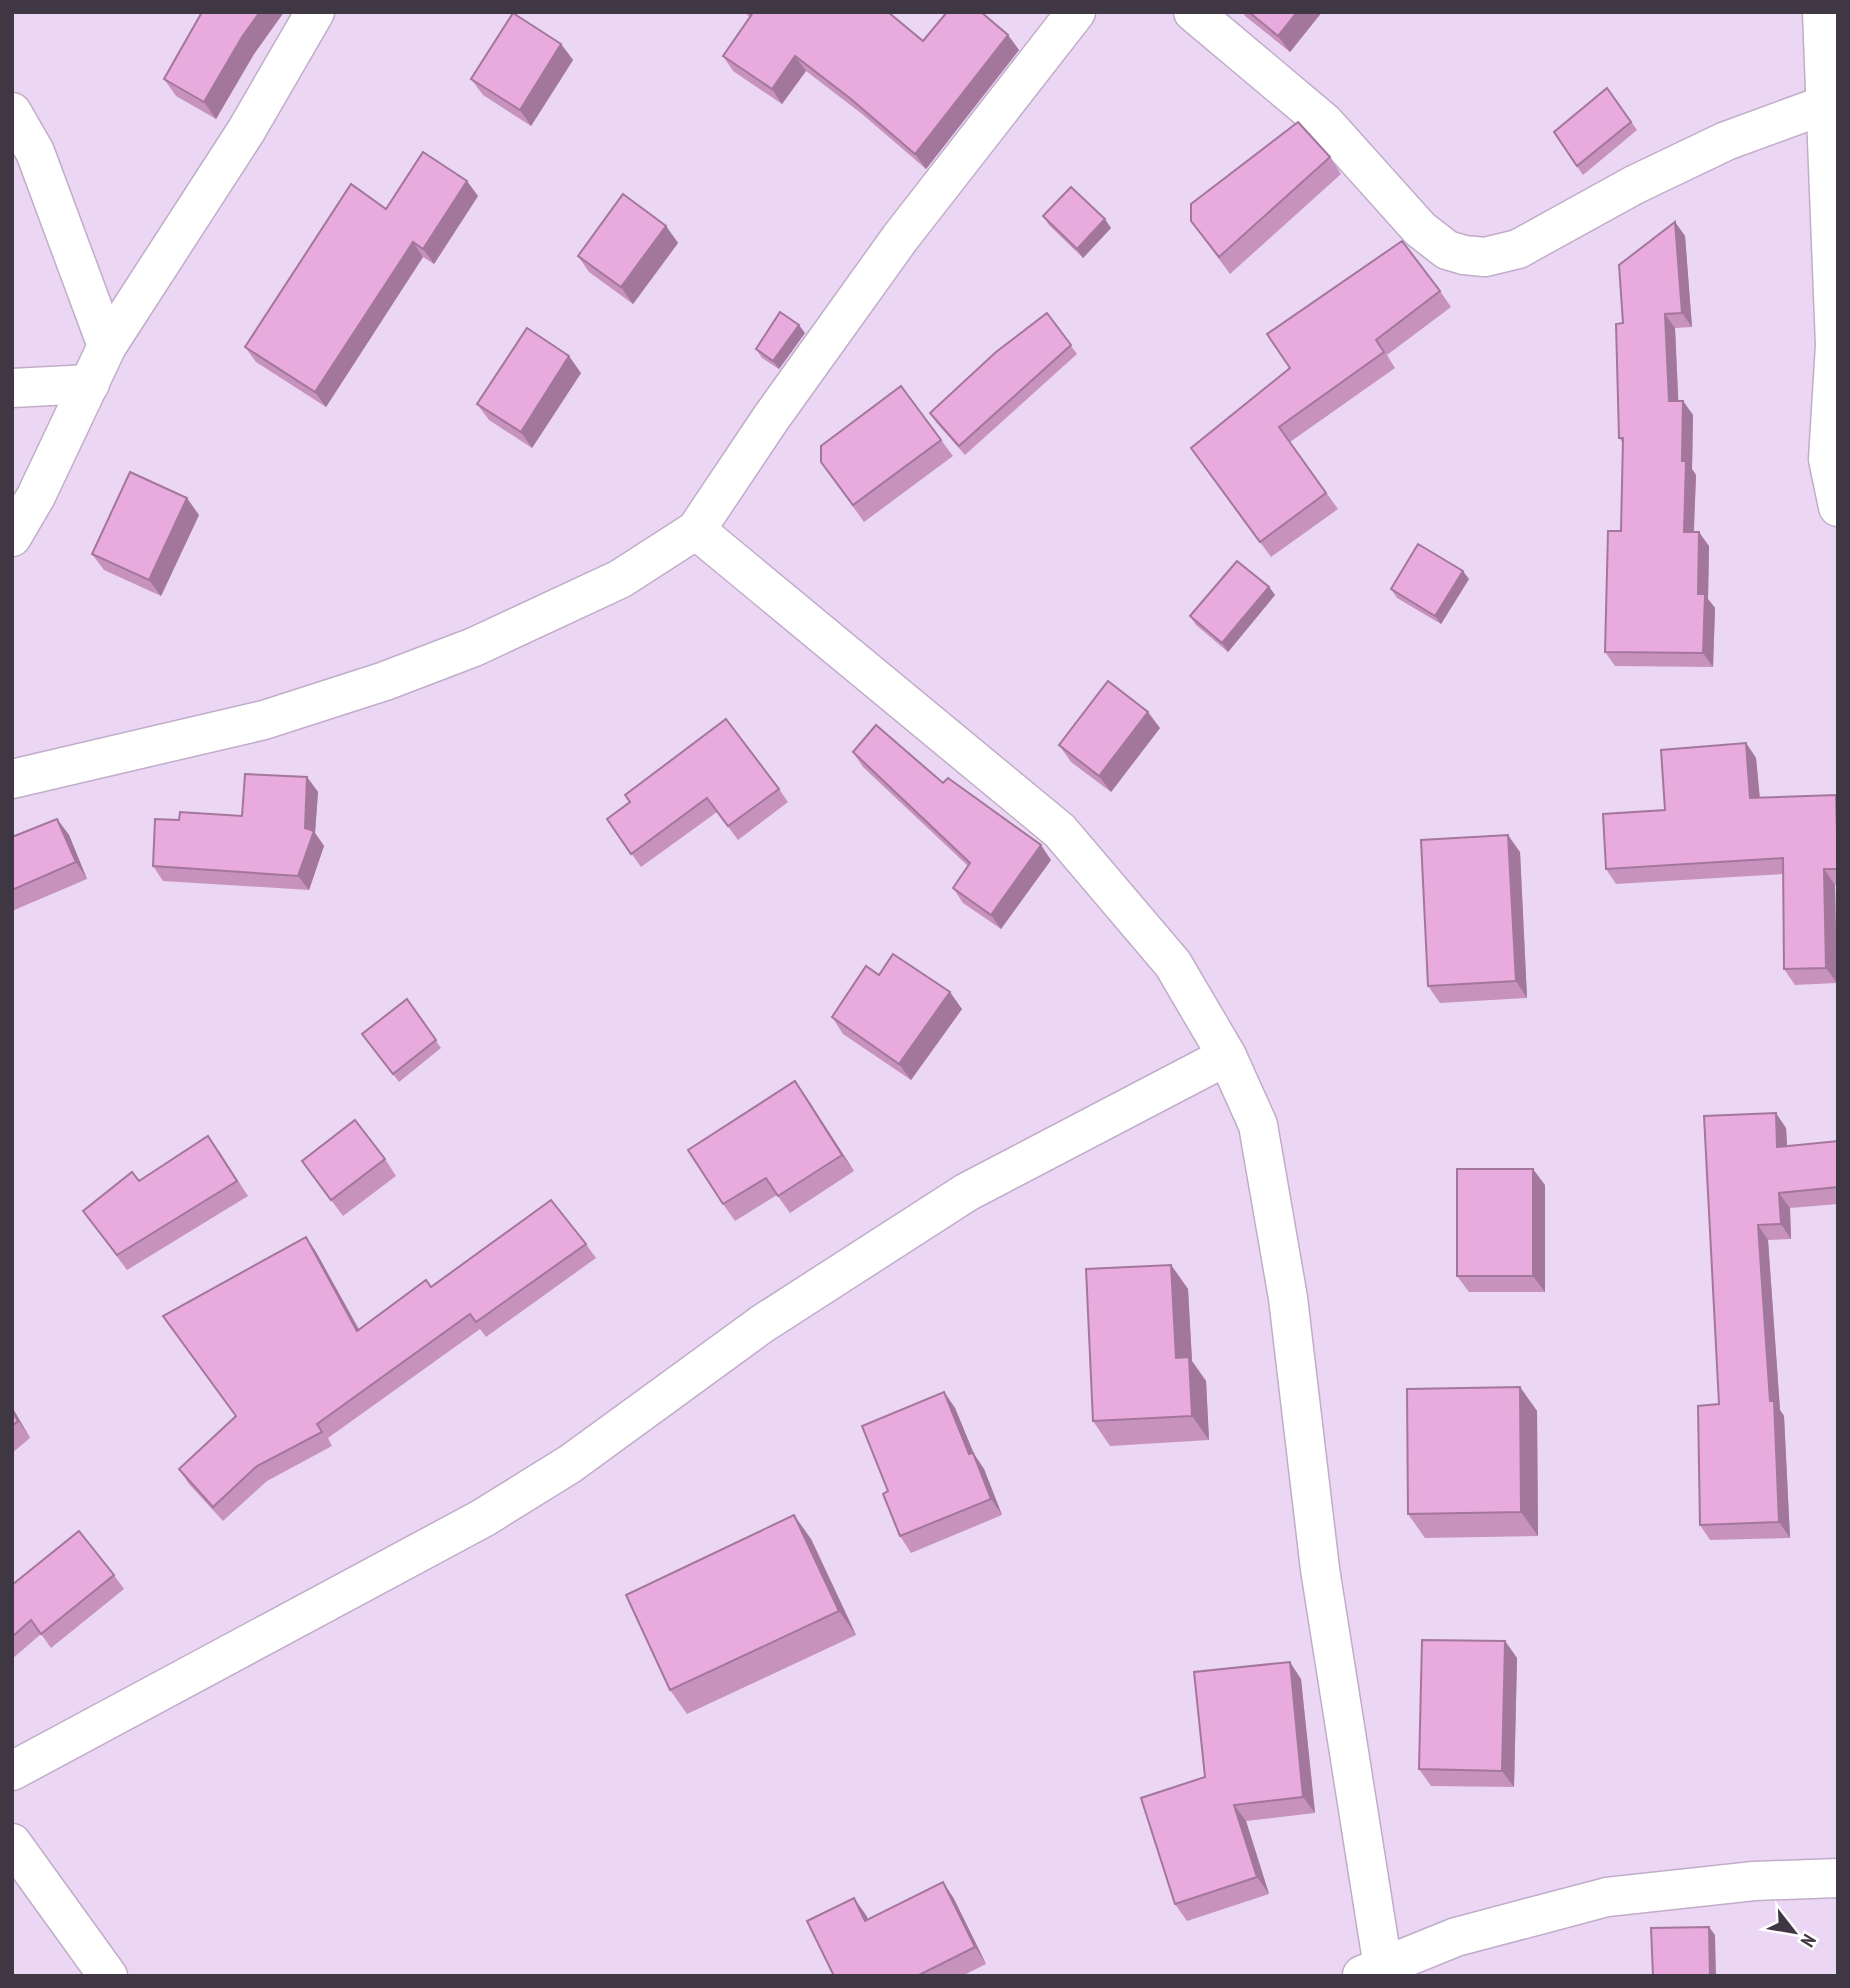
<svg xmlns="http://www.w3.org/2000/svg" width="1850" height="1988" font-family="'PT Sans Narrow',sans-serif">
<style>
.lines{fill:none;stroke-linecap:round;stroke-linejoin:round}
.minor-casing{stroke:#c1adc9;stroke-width:41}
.minor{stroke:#fff;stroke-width:38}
.wall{fill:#c892be}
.shaded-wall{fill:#a3779b}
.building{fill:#e9aadd;stroke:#a3779b;stroke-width:2}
</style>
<rect width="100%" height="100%" fill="#ebd7f4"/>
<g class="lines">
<defs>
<g id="minor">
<polyline points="1193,12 1324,122 1420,229 1447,250 1464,255 1485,257 1518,249 1634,185 1726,141 1827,104"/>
<polyline points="1822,12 1835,345 1828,459 1838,507"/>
<polyline points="12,112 35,152 107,346"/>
<polyline points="12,388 90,384"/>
<polyline points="696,530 1060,831 1173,964 1227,1056 1258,1125 1288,1298 1320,1569 1383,1967"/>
<polyline points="12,537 36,496 107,346 246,131 315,12"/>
<polyline points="12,779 264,720 385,681 474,647 620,579 696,530 771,418 900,238 1076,12"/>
<polyline points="12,1771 483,1518 570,1464 762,1324 967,1192 1227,1056"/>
<polyline points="12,1843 108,1976"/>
<polyline points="1362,1975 1456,1937 1607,1897 1754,1881 1838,1878"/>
</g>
</defs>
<use href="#minor" class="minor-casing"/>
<use href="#minor" class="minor"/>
</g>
<g class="wall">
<polygon points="202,12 284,12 254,54 216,119 176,96 164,79"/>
<polygon points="745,12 888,12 923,41 1008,35 1019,50 926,169 862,114 806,71 782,104 733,71 723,56 750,18"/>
<polygon points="1242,12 1322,12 1290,52 1245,16"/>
<polygon points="561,44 573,60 531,126 483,95 471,79"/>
<polygon points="1607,88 1637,130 1583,175 1554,132"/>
<polygon points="1330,157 1341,174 1230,274 1191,221"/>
<polygon points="478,196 434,264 423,257 326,407 256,362 245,347"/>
<polygon points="1043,216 1111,228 1083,258 1049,225"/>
<polygon points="1675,222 1685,236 1692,327 1675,328 1678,401 1683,401 1693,415 1692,469 1696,475 1694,532 1709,546 1708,599 1715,608 1713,667 1615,666 1605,652 1621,531 1623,443 1619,438"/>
<polygon points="666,226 678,243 633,304 589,272 578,256"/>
<polygon points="1440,291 1451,307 1387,355 1395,368 1290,442 1338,509 1271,557 1191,448"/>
<polygon points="1047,313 1077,354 965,455 936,422 930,413"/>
<polygon points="805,333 779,369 762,358 756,349"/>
<polygon points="581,373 532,448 489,420 477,404"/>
<polygon points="901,386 953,456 864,522 821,462"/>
<polygon points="199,515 161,596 104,570 92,554"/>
<polygon points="1469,579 1441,624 1397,598 1391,589"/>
<polygon points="1269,587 1275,595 1228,652 1196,625 1190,616"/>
<polygon points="1160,728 1111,792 1071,762 1059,745"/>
<polygon points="1746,743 1756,758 1760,798 1838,798 1838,885 1835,885 1837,983 1795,985 1784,969 1783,874 1616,884 1606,869"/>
<polygon points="853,752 943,783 1051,860 1001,929 963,903 953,888 968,866 863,767"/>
<polygon points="307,777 318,792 315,833 324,846 309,890 163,881 153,866 179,820 242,816"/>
<polygon points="779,789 788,802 738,840 717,812 641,867 607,819 630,802"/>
<polygon points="57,819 69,835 87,879 12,911 12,837"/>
<polygon points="1520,852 1527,998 1440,1003 1428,986"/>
<polygon points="879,975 962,1009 911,1080 843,1034 832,1017"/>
<polygon points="407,999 441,1048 399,1082 362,1034"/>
<polygon points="795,1081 854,1171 790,1213 777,1195 735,1221 723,1204"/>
<polygon points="1704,1116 1786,1128 1787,1146 1838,1141 1838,1204 1790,1208 1791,1239 1768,1240 1780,1410 1784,1416 1790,1538 1710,1540 1700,1525 1719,1404"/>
<polygon points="219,1151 248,1196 127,1270 83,1211 139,1181"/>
<polygon points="385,1159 396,1176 343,1216 302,1161"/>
<polygon points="1545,1185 1545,1292 1469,1292 1457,1276"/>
<polygon points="306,1237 316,1252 359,1329 431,1287 586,1244 596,1258 486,1337 480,1329 328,1438 332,1446 267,1481 223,1521 189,1484 179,1469 236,1417"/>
<polygon points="1171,1265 1188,1289 1192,1361 1206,1381 1209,1440 1110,1446 1093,1421"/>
<polygon points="1520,1387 1537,1411 1538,1536 1425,1538 1408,1514"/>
<polygon points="944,1392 955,1408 974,1454 984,1469 1002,1515 911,1553 900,1536 888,1491"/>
<polygon points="12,1407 30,1438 12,1453"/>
<polygon points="811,1539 856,1635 687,1714 670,1690"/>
<polygon points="114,1575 124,1589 51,1648 41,1634 12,1659 12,1585"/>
<polygon points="1505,1641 1517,1658 1514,1787 1431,1786 1419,1769"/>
<polygon points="1301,1679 1315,1813 1246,1821 1269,1894 1187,1921 1175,1904 1205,1777"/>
<polygon points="943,1882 954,1899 986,1964 962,1976 834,1976 866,1915 868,1920"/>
</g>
<g class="shaded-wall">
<polygon points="260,12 284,12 254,54 216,119 204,102 242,37"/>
<polygon points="1297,12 1322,12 1290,52 1278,36"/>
<polygon points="1008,35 1019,50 926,169 915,154"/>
<polygon points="561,44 573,60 531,126 520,110"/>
<polygon points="795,56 806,71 782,104 772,89"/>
<polygon points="467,181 478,196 434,264 423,249"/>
<polygon points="1105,219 1111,228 1083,258 1077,249"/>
<polygon points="1675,222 1685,236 1692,327 1682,313"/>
<polygon points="666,226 678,243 633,304 621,287"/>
<polygon points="413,242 423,257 326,407 315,392"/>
<polygon points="1665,314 1675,328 1679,415 1669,401"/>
<polygon points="799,325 805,333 779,369 773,361"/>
<polygon points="569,356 581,373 532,448 521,432"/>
<polygon points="1683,401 1693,415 1692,469 1696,475 1693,546 1684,532 1682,461"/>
<polygon points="187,498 199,515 161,596 149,580"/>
<polygon points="1699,532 1709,546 1708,599 1715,608 1713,667 1703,653 1698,594"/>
<polygon points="1463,571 1469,579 1441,624 1435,616"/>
<polygon points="1269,587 1275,595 1228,652 1222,643"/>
<polygon points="1148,712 1160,728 1111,792 1099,776"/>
<polygon points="1746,743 1756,758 1761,813 1750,798"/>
<polygon points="307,777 318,792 315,833 324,846 309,890 298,876 305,828"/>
<polygon points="1836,795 1838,798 1838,843"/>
<polygon points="57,819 69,835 87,879 76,862"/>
<polygon points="1508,835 1520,852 1527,998 1516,981"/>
<polygon points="1041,845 1051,860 1001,929 991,915"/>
<polygon points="1824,869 1835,885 1837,983 1826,968"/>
<polygon points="950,992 962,1009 911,1080 899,1064"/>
<polygon points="795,1081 807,1098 854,1171 842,1155"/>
<polygon points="1776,1113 1786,1128 1788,1162 1777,1147"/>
<polygon points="1533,1169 1545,1185 1545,1292 1533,1276"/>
<polygon points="1779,1193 1790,1208 1791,1239 1781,1224"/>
<polygon points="1758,1225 1768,1240 1780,1410 1784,1416 1790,1538 1779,1522 1770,1401"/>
<polygon points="306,1237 316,1252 367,1345 357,1331"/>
<polygon points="1171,1265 1188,1289 1192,1361 1206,1381 1209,1440 1192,1416 1176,1358"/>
<polygon points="1520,1387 1537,1411 1538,1536 1521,1512"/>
<polygon points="944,1392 955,1408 974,1454 984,1469 1002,1515 991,1499 969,1454"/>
<polygon points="12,1407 30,1438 12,1411"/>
<polygon points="794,1515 811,1539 856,1635 839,1611"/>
<polygon points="1505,1641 1517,1658 1514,1787 1502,1771"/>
<polygon points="1290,1662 1301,1679 1315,1813 1303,1797"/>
<polygon points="1234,1805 1246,1821 1269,1894 1257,1877"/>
<polygon points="943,1882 954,1899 986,1964 975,1947"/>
<polygon points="854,1898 866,1915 877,1938 865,1921"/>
<polygon points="1709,1927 1715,1935 1716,1976 1710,1975"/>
</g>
<g class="building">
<polygon points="202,12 260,12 242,37 204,102 164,79"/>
<polygon points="750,12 888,12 923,41 947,12 981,12 1008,35 915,154 851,99 795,56 772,89 723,56 752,14"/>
<polygon points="1249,12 1297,12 1278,36"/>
<polygon points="513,13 561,44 520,110 471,79"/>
<polygon points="1607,88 1631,122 1577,166 1554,132"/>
<polygon points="1298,122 1330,157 1219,257 1191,221 1191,204"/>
<polygon points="423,152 467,181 423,249 413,242 315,392 245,347 351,184 386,209"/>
<polygon points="1071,187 1105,219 1077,249 1043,216"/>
<polygon points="623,194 666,226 621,287 578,256"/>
<polygon points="1675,222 1682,313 1665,314 1669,401 1683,401 1682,461 1686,461 1684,532 1699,532 1698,594 1705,594 1703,653 1605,652 1608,531 1621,531 1623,438 1619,438 1616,324 1623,323 1619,265"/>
<polygon points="1402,241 1440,291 1376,340 1384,352 1279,427 1326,493 1260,542 1191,448 1290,368 1267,334"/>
<polygon points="780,312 799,325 773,361 756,349"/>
<polygon points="1047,313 1071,345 959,446 930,413 996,352"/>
<polygon points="527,328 569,356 521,432 477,404"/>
<polygon points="901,386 941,440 853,505 821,462 821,446"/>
<polygon points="130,472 187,498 149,580 92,554"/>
<polygon points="1418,544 1463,571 1435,616 1391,589"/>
<polygon points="1237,561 1269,587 1222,643 1190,616"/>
<polygon points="1108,681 1148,712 1099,776 1059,745"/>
<polygon points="726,719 779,789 728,826 707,798 631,854 607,819 630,802 625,795"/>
<polygon points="876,725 943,783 948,778 1041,845 991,915 953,888 970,863 853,752"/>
<polygon points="1746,743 1750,798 1836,795 1838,869 1824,869 1826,968 1784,969 1783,858 1606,869 1603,814 1665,810 1661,750"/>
<polygon points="245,774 307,777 305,828 314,831 298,876 153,866 155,819 179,820 180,812 242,816"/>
<polygon points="57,819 76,862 12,890 12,837"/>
<polygon points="1508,835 1516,981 1428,986 1421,840"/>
<polygon points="893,954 950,992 899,1064 832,1017 866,966 879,975"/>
<polygon points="407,999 436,1040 393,1074 362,1034"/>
<polygon points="795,1081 842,1155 778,1196 766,1178 723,1204 688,1150"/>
<polygon points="1776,1113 1777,1147 1838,1141 1838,1187 1779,1193 1781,1224 1758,1225 1770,1401 1774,1401 1779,1522 1700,1525 1698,1406 1719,1404 1704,1116"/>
<polygon points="355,1120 385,1159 331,1200 302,1161"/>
<polygon points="208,1136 237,1181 117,1255 83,1211 132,1172 139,1181"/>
<rect x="1457" y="1169" width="76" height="107"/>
<polygon points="551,1200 586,1244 476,1322 470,1314 317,1424 322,1432 257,1466 213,1507 179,1469 236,1416 163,1316 306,1237 357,1331 426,1280 431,1287"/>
<polygon points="1171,1265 1176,1358 1189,1357 1192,1416 1093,1421 1086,1269"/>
<polygon points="1520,1387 1521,1512 1408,1514 1407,1389"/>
<polygon points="944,1392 969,1454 973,1453 991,1499 900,1536 883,1494 888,1491 862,1426"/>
<polygon points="12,1411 18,1421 12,1426"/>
<polygon points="794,1515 839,1611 670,1690 626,1595"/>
<polygon points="79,1531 114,1575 41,1634 31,1620 12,1637 12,1585"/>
<polygon points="1422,1640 1505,1641 1502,1771 1419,1769"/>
<polygon points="1290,1662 1303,1797 1234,1805 1257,1877 1175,1904 1141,1798 1205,1777 1194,1672"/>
<polygon points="943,1882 975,1947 917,1976 834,1976 807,1921 854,1898 865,1921"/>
<polygon points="1709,1927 1710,1975 1653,1976 1651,1928"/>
</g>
<rect width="1850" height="1988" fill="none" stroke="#3f3743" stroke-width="28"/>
<g transform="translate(1794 1932) rotate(121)" stroke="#ffffff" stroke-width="5" paint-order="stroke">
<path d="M0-5L12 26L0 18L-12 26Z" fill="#3f3743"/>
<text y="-10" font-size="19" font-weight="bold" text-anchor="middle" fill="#3f3743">N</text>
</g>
</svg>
